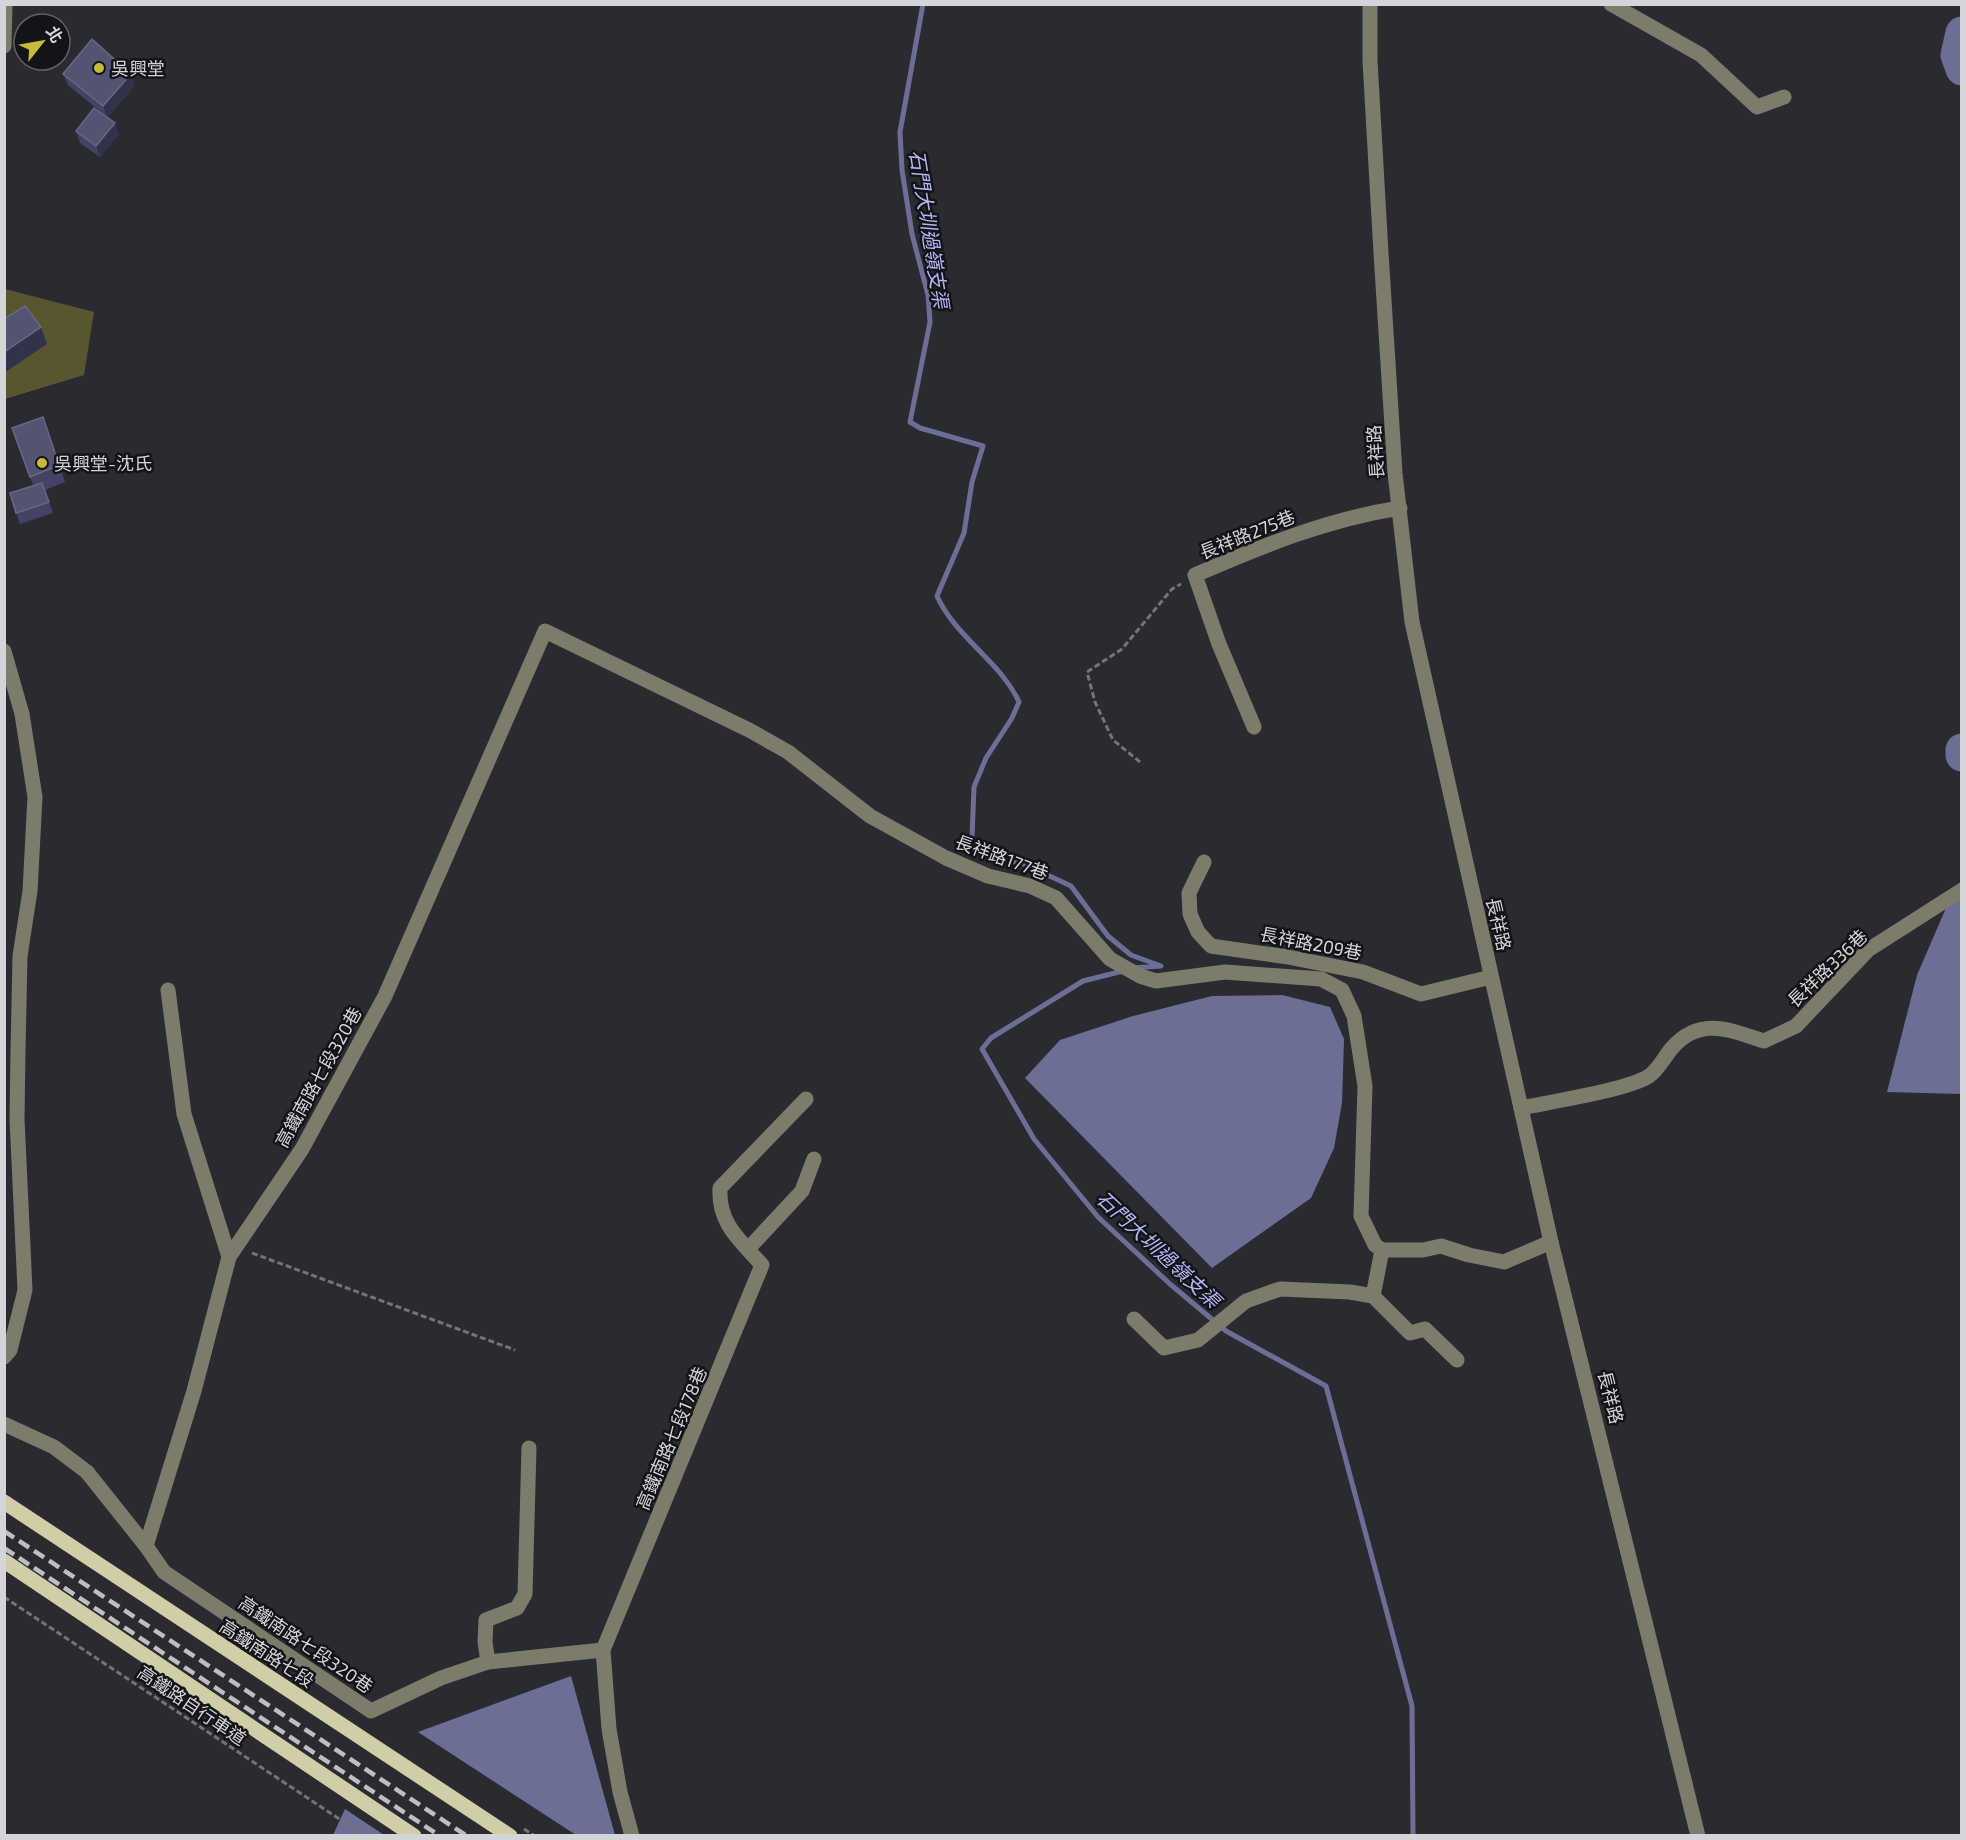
<svg xmlns="http://www.w3.org/2000/svg" width="1966" height="1840" font-family="'Exo 2','Noto Sans TC',sans-serif">
<style>
.green{fill:#595531}
.water{fill:#6d6e95}
.lines{fill:none;stroke-linecap:round;stroke-linejoin:round}
.stream{stroke:#6d6e95;stroke-width:5}
.river{stroke:#6d6e95;stroke-width:33}
.path{stroke:#737479;stroke-width:3;stroke-dasharray:6 3;stroke-linecap:butt}
.minor{stroke:#7d7c6a;stroke-width:15}
.major{stroke:#d0cda7;stroke-width:15}
.rail{stroke:#bebfc3;stroke-width:4.5;stroke-dasharray:12 6;stroke-linecap:butt}
.wall{fill:#434465}
.shaded-wall{fill:#32334b}
.building{fill:#535471;stroke:#676882;stroke-width:1.5}
.poi-dot{fill:#c8bb3b;stroke:#131417;stroke-width:2}
.labels{text-anchor:middle;dominant-baseline:central;stroke-width:5;stroke-linejoin:round;paint-order:stroke}
.poi-label{font-size:18px;fill:#d4d5d9;stroke:#131417;text-anchor:start}
.street-label{font-size:18px;fill:#d4d5d9;stroke:#131417}
.water-label{font-size:20px;font-style:italic;fill:#b4b7f7;stroke:#131417}
</style>
<rect width="100%" height="100%" fill="#2a2b31"/>
<polygon class="green" points="5,289 94,312 84,375 5,399"/>
<g class="water">
<polygon points="1961,894 1961,1094 1887,1092 1917,975 1949,901"/>
<polygon points="1282,995 1330,1007 1344,1039 1342,1103 1334,1148 1311,1198 1212,1268 1025,1078 1060,1040 1133,1016 1212,996"/>
<polygon points="571,1676 615,1835 576,1835 418,1732"/>
<polygon points="345,1809 384,1835 333,1835"/>
</g>
<g class="lines">
<g class="stream">
<path d="M923,4L900,132L902,170L912,234L928,295L930,322L910,422L920,428L983,446L972,482L964,533L937,596C956,638 1001,662 1019,702L1012,718L986,758L974,787L972,838L977,848L986,856L1024,864L1071,886L1108,936L1131,955L1161,966L1132,968"/>
<polyline points="1123,971 1083,981 991,1038 982,1049 1034,1139 1098,1217 1170,1284 1226,1331 1326,1386 1412,1706 1413,1836"/>
</g>
<g class="river">
<polyline points="1962,33 1957,55 1962,69"/>
<polyline points="1962,750 1962,755"/>
</g>
<g class="path">
<polyline points="1140,762 1113,740 1095,702 1087,672 1122,649 1172,589 1181,584"/>
<polyline points="252,1253 515,1350"/>
<polyline points="4,1597 365,1836"/>
<polyline points="524,1829 535,1836"/>
</g>
<g class="minor">
<polyline points="1370,4 1370,61 1381,253 1395,473 1412,622 1551,1242 1698,1836"/>
<polyline points="1611,4 1701,55 1757,107 1784,97"/>
<polyline points="4,46 5,4"/>
<polyline points="4,651 22,714 35,797 30,891 20,956 18,1051 17,1119 25,1290 10,1350 4,1357"/>
<path d="M1254,727L1219,644L1195,575C1262,546 1328,519 1400,508"/>
<polyline points="1204,862 1189,893 1190,914 1198,932 1211,946 1288,957 1363,972 1421,994 1491,977"/>
<polyline points="168,990 184,1114 229,1257"/>
<path d="M1521,1108C1549,1102 1628,1090 1649,1076C1658,1070 1665,1056 1672,1048C1700,1016 1730,1030 1764,1041L1796,1026L1868,950L1962,890"/>
<polyline points="748,1249 802,1191 814,1159"/>
<polyline points="1373,1296 1382,1250"/>
<polyline points="1134,1319 1164,1348 1198,1340 1246,1301 1280,1289 1350,1292 1373,1296 1410,1333 1425,1329 1457,1360"/>
<polyline points="4,1424 54,1447 87,1472 146,1546"/>
<polyline points="603,1650 488,1662 441,1678 371,1711 164,1572 146,1546 194,1391 229,1257 302,1149 385,996 545,631 749,730 788,752 870,816 946,858 988,876 1030,886 1056,898 1110,959 1140,976 1156,981 1225,972 1321,979 1342,990 1354,1016 1365,1086 1361,1216 1375,1245 1382,1250 1423,1250 1441,1246 1469,1255 1504,1262 1551,1242"/>
<polyline points="488,1662 485,1642 486,1620 517,1608 525,1594 529,1448"/>
<path d="M632,1836L620,1792L609,1729L603,1650L762,1265C740,1240 718,1224 720,1188L806,1099"/>
</g>
<g class="major">
<polyline points="4,1502 510,1836"/>
<polyline points="4,1561 414,1836"/>
</g>
<g class="rail">
<polyline points="4,1531 467,1836"/>
<polyline points="4,1548 440,1836"/>
</g>
</g>
<g class="wall">
<polygon points="63,74 135,85 108,117 119,134 100,157 80,143 76,131 101,112 68,85"/>
<polygon points="43,417 65,482 45,490 53,513 20,524 16,513 33,485 12,428"/>
</g>
<g class="shaded-wall">
<polygon points="131,74 135,85 107,118 103,106"/>
<polygon points="115,123 119,134 100,157 96,146"/>
<polygon points="41,327 47,344 4,373 4,352"/>
</g>
<g class="building">
<polygon points="92,39 131,74 103,106 63,74"/>
<polygon points="94,108 115,123 96,146 76,131"/>
<polygon points="25,306 41,327 4,352 4,319"/>
<polygon points="43,417 59,465 30,477 12,428"/>
<polygon points="42,483 49,502 16,513 10,493"/>
</g>
<g class="poi-dot">
<circle cx="99" cy="68" r="6"/>
<circle cx="42" cy="463" r="6"/>
</g>
<g class="labels">
<g class="poi-label">
<text x="111" y="68">吳興堂</text>
<text x="54" y="463">吳興堂-沈氏</text>
</g>
<g class="street-label">
<text transform="translate(1375 452) rotate(-94)">長祥路</text>
<text transform="translate(1247 534) rotate(-22)">長祥路275巷</text>
<text transform="translate(1002 857) rotate(20)">長祥路177巷</text>
<text transform="translate(1499 924) rotate(77)">長祥路</text>
<text transform="translate(1311 943) rotate(11)">長祥路209巷</text>
<text transform="translate(1827 968) rotate(-44)">長祥路336巷</text>
<text transform="translate(318 1077) rotate(-61)">高鐵南路七段320巷</text>
<text transform="translate(1611 1397) rotate(76)">長祥路</text>
<text transform="translate(671 1438) rotate(-67)">高鐵南路七段178巷</text>
<text transform="translate(306 1644) rotate(34)">高鐵南路七段320巷</text>
<text transform="translate(267 1653) rotate(33)">高鐵南路七段</text>
<text transform="translate(192 1705) rotate(34)">高鐵路自行車道</text>
</g>
<g class="water-label">
<text transform="translate(930 229) rotate(81)">石門大圳過嶺支渠</text>
<text transform="translate(1159 1249) rotate(43)">石門大圳過嶺支渠</text>
</g>
</g>
<rect width="1966" height="1840" fill="none" stroke="#d4d5d9" stroke-width="12"/>
<g transform="translate(42 42) rotate(59)"><circle r="28" fill="#131417" stroke="#606165" stroke-width="1.5"/>
<path d="M0-4.5L10 22L0 15L-10 22Z" fill="#c8bb3b"/>
<text y="-9" font-size="16" font-weight="bold" text-anchor="middle" fill="#d4d5d9">北</text>
</g>
</svg>
